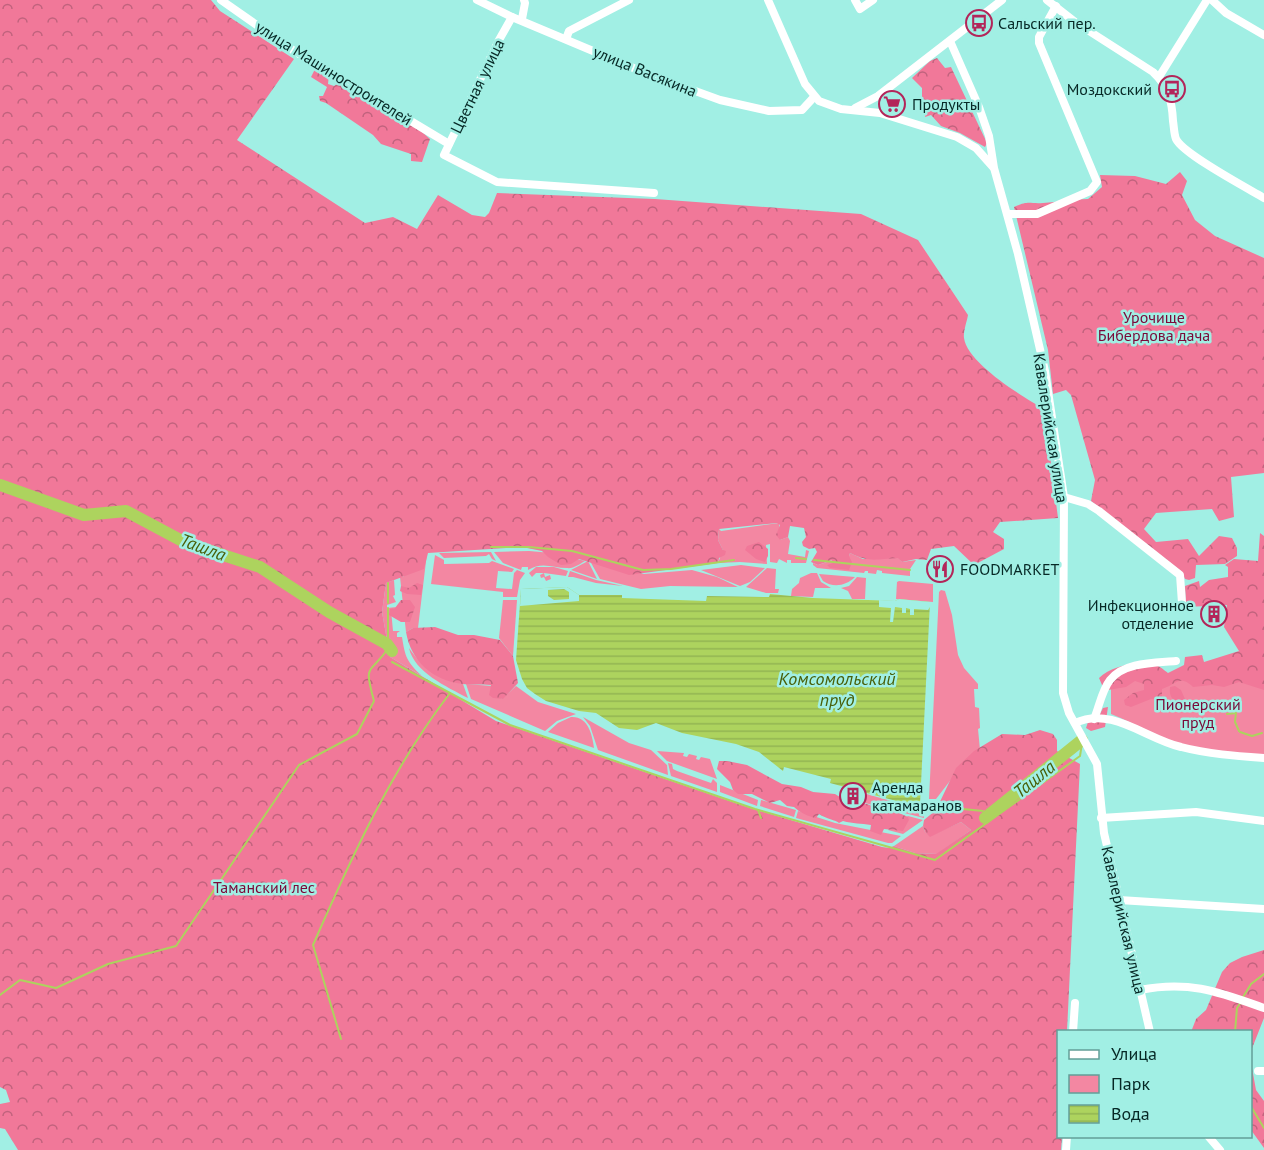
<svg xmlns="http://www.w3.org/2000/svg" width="1264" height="1150" font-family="'PT Sans',sans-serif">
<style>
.green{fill:#f387a2}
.forest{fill:url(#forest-crowns)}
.water{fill:url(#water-rules)}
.pier{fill:#a1efe4;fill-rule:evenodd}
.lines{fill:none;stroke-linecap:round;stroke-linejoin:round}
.stream{stroke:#add35e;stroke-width:2}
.river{stroke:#add35e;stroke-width:12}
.minor{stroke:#fff;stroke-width:8}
.labels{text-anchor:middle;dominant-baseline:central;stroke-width:5;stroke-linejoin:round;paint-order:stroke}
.poi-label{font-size:16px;fill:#062825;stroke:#a1efe4;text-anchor:start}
.street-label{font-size:16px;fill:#062825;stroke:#a1efe4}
.park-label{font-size:16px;fill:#7a0938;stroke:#a1efe4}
.water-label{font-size:18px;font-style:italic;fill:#485f09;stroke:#a1efe4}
</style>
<defs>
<pattern id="forest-crowns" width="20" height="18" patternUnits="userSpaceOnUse" patternTransform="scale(1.5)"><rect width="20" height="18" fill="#f17899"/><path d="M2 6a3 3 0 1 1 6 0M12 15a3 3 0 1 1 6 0" fill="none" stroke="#c1627d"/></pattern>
<pattern id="water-rules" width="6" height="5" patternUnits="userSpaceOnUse" patternTransform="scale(1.5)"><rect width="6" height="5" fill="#add35e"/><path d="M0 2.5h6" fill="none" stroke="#93b552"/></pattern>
</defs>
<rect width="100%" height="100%" fill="#a1efe4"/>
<g class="green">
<polygon points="779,523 780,540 788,537 790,541 788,554 805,557 806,550 809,551 806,563 791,563 791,560 787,560 787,563 779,559 777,563 770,562 770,544 766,545 767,564 740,562 718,563 723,550 718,540 719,529 721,531"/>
<path d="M529,551L552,553L585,561C580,564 573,569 567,568C553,568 542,561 528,570V567H522L521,570L503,563L494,552Z"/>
<polygon points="491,552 496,561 492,559 489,554 486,556 444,558 439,553"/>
<polygon points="427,553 418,628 413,628 406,632 400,577 403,577"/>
<polygon points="850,553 863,559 898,557 902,562 916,560 910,569 910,576 882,573 882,571 877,570 876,574 868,573 868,571 865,571 864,573 817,568 813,565 813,563 818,565 833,560 833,563 849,556"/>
<polygon points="435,555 444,560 444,564 489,563 492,561 514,569 512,572 498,571 496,588 512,589 514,573 517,570 525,573 520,580 517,597 503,597 503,592 431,584"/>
<polygon points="588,561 597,579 571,570"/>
<polygon points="590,561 644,574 692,570 717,577 738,587 670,586 641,589 600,579"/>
<polygon points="741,565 765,568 750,582 740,586 701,570"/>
<polygon points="536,567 554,567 568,571 566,576 544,573 545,577 550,575 551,579 546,581 544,577 541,578 540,575 544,573 536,573 532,577 529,573"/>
<polygon points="767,568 776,569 775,589 779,589 778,593 766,593 746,587"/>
<polygon points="570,571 596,580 623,586 596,583 573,577 568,577"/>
<polygon points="811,573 817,573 821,582 831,588 815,588 813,597 791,596 792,589 799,583 800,578"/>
<path d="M819,574L855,577C846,586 833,588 823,581Z"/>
<polygon points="857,577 866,578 865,599 852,599 848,591 841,588 849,586"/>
<path d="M394,580L395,595L393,596L396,602L387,605V608L397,607L391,610L393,631H400L397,633V637H402C405,657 407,662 422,676L390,657L382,612L386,583Z"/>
<polygon points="899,581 933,584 933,602 896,599 897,582"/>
<polygon points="941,590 945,591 952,615 958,655 964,668 978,684 978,689 974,689 975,707 979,708 980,728 978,729 980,750 963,764 936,799 929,799 939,592"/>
<polygon points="503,600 517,600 513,656 499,638"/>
<path d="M409,648C424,670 438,678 463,684L468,698C447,687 414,672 409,648Z"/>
<path d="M1198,679L1264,680V755C1240,753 1212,753 1189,747C1161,740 1137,724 1111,714V681Z"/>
<polygon points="466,684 492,686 490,691 502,699 516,686 538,702 576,714 557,721 545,731 471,699"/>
<path d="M571,717C588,716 592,734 594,748L548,732L558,723Z"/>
<polygon points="583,717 629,743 651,750 667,765 668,775 598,750 590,726"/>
<polygon points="657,751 684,753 683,756 687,757 689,754 697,756 696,759 699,760 701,757 710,759 717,779 667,761"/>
<polygon points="668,763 672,764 673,769 677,771 711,783 713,779 717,783 717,792 671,776"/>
<polygon points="720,785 758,800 757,806 720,792"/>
<polygon points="863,793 898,803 906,809 915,810 915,812 924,812 924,818 861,802"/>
<polygon points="761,800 796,810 794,817 760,806"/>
<polygon points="798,811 835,823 901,836 892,843 888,843 796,818"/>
<polygon points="908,816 923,820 903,834 888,830"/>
<polygon points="961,822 971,830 937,854 915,853 894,846 923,826 925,832 930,836"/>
</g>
<g class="forest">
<path d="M0,0H211L220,11L294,59L237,140L365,223L393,217L417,229L438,195L472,215L485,217L489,213L497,193L655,199L861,214L918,240L968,315C967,321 963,332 964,338C967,363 1023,397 1044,409L1058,518L1000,522L993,532L1004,539V549L974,565L954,546L931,549L927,560L916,559L902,562L898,558C876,559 870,563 850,553L849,556L852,562L849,570L830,568L827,565L833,563L832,560L818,565L811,562L817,552L815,548L809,549L803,546L802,542L806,537L804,528L790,526L788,537L780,540L776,535L780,525L777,523L719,529L718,540L723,550L726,551L725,555L719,558L718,563L629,575L579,559L571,564L561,565L548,557L542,551L522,547L428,553L424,569L386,583L382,612L390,657L496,721L750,808L882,847L889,848L894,846L915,853L936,854L971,830L961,822L930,837L925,832L923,826L924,820L936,810L956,768L974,751L1002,734L1025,735L1040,730L1053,734L1057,740V751L1080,764L1067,1031L1058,1032V1136L1062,1137L1061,1150H18L5,1129L0,1128V1104L10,1102L6,1090L0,1087Z"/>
<polygon points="937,58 945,68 951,67 987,143 985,147 960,133 941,126 931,115 925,117 927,106 922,104 922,88 912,78 930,61"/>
<polygon points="316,67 329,74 328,84 334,86 341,81 422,132 430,139 422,162 411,161 411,154 381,144 373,135 326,103 320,101 319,96 323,96 327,87 311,77"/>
<path d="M1180,172L1187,181L1182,195L1195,220L1215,236L1264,258V473L1231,477L1234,517L1219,521L1212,509L1156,513L1144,529L1156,542L1188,539L1199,556L1219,536L1232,538L1237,548V556L1225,564L1196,565L1195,578L1189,580L1185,579L1181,571L1091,501L1095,480L1071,395L1066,390L1053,394L1048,350L1014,207C1029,200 1029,204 1043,203C1058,202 1073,199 1088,199L1102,187L1100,175L1135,176L1166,184Z"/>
<path d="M1260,533L1264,536V690L1239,682L1224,687L1212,685L1193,687C1179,674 1176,685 1162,689V698L1151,699L1131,707L1125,705L1124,700L1133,693L1144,690V684L1135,681L1126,687L1108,690L1102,685L1099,678C1111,666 1139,660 1155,665C1160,666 1164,670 1168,673L1184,665L1185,657L1202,655L1204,662L1239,651L1224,627L1227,605L1186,607L1185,586L1199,581L1200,587L1209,580L1228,577V567L1225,565L1234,559L1258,561Z"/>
<polygon points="759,542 768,549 768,556 765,562 756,559 745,550 747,546"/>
<polygon points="417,583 423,585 421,595 407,594 400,591 401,586 409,588"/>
<polygon points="401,600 410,600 415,607 410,622 401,622 389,615 390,609 395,608"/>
<path d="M435,627L458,635H474L500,640L513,656L518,683L503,699L493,698L489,695L491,685C481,684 472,685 462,684C432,680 411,661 406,632L413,628Z"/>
<path d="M1175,686L1181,690L1185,699L1178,702C1171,700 1169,694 1170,687Z"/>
<polygon points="1108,707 1105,727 1091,731 1086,728 1088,722 1097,720 1103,708"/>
<path d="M719,761H727L747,765L782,784L801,787L813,792L835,794L848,802L867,804L882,810L888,808L908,817L909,820L903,831L884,829L881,835L870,831L871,825C861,823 853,824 843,821L839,823C836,820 826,819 819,814L816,818C809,817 799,812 794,807L787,806L780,800L770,803L752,794H738L733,790L730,782L717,769Z"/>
<polygon points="1264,950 1264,1018 1251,1051 1250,1032 1191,1032 1196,1019 1206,1010 1222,972 1230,963 1242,957"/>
<polygon points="1250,1057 1256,1090 1264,1101 1264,1148 1251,1130"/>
</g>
<polygon class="water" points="567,587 579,595 622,595 622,598 706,601 707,596 769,597 770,594 813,598 895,601 899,599 930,602 920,804 923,805 923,808 915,810 907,809 906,805 900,802 830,783 831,779 784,767 783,771 759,752 736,744 682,733 656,723 637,730 619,728 596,713 579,711 546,701 535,694 527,688 522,679 516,660 521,589"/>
<g class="pier">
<path d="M567,587L579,595V601L520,606L521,589ZM564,589L569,592V599L554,600L548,596V590Z"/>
<polygon points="899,599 930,602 930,607 928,610 914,609 914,615 910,615 910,609 906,608 906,613 902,613 902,608 895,607 893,622 890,622 891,608 879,607 879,600 895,601"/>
</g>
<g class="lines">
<g class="stream">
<polyline points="491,547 529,547 572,551 643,570 671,569 734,560"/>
<polyline points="796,558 806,559"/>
<polyline points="814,560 910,570"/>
<polyline points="388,603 388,583"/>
<polyline points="388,608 388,646"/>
<polyline points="392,662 510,725 755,809 935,860 1080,756 1082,743"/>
<polyline points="1227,714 1236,713 1235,721"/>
<polyline points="1235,722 1239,731"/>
<polyline points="1240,732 1252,736 1262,733"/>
<polyline points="933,806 983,811"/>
<polyline points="758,810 761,818"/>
<polyline points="990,811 993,811"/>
<path d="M0,995L20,980L56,988L108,964L176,946L299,765L357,734L374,701C363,661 370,676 389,647"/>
<polyline points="1243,997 1251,984 1264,974"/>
<polyline points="1235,1032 1237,1008 1241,1002"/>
<path d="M341,1039L313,945C352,856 391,770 450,693"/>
<polyline points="1250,1105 1264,1128"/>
</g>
<g class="river">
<polyline points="0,485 84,515 126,511 186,543 260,567 329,612 387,644 392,651"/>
<polyline points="985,818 1082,740"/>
</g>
<g class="minor">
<polyline points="221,0 291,49 449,144"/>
<polyline points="477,0 512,17 643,72 720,100 769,111 802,110 814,97"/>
<polyline points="768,0 805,84 819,101 841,109 880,113 957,137 976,148 993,167"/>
<polyline points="855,0 860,9 873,0"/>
<path d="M1047,0L1075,22L1153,72C1168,86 1172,100 1173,121C1174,127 1174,134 1176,139C1183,154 1247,188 1264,198"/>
<polyline points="1212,0 1226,13 1264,35"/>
<polyline points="512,17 499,40 444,155 497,182 654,193"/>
<polyline points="522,19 525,3 524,0"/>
<polyline points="566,39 569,31 629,0"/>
<polyline points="950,41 979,107 989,136 994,168 1018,254 1045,371 1064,497 1063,693 1069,713 1097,764 1104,833 1150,1032"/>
<polyline points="1159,77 1207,0"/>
<polyline points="855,108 878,96 1002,0"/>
<polyline points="1008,214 1037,214 1090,191 1097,182 1039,43 1039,37 1056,6"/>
<polyline points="1064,497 1088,504 1099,511 1180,575 1182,603"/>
<path d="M1094,719C1099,707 1102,690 1110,680C1124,662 1155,663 1176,661"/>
<path d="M1075,723C1112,706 1146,739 1181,747C1208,754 1236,756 1264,758"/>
<polyline points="1101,818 1196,812 1264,821"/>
<polyline points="1119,900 1264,909"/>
<path d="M1140,990C1189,980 1219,992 1264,1008"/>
<polyline points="1073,1032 1075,1003"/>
<polyline points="1258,1071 1264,1071"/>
<polyline points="1208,1136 1220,1150"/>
<polyline points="1066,1150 1067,1136"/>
</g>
</g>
<defs>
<symbol id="bus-ring" viewBox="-11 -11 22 22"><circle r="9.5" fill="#a1efe4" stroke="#b32559" stroke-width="1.5"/><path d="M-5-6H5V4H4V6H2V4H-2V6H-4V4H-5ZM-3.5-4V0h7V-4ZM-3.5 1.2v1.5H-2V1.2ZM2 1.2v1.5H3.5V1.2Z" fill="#b32559"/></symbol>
<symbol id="supermarket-ring" viewBox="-11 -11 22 22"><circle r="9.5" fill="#a1efe4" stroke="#b32559" stroke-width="1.5"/><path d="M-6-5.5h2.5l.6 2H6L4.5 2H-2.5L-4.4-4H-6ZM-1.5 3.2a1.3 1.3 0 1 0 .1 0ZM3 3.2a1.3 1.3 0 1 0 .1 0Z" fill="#b32559"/></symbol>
<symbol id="restaurant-ring" viewBox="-11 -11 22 22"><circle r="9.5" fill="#a1efe4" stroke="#b32559" stroke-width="1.5"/><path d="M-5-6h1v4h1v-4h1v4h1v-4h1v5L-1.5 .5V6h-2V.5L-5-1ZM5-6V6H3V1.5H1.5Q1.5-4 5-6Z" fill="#b32559"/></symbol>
<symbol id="building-ring" viewBox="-11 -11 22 22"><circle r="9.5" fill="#a1efe4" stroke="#b32559" stroke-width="1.5"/><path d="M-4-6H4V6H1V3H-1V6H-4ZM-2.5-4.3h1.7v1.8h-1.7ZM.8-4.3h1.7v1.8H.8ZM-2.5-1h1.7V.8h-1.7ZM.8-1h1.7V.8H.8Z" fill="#b32559"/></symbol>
</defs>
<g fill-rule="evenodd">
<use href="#bus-ring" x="964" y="8" width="30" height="30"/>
<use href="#bus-ring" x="1157" y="74" width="30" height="30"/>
<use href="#supermarket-ring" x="877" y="89" width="30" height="30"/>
<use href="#restaurant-ring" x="925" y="554" width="30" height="30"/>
<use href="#building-ring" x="1199" y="599" width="30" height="30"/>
<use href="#building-ring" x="838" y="781" width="30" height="30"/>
</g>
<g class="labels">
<g class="poi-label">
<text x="998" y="23">Сальский пер.</text>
<text x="1152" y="89" text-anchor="end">Моздокский</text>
<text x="912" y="104">Продукты</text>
<text x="960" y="569">FOODMARKET</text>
<text x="1194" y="605" text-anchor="end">Инфекционное<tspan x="1194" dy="18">отделение</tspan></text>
<text x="872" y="787">Аренда<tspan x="872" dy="18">катамаранов</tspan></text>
</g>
<g class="street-label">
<text transform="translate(645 71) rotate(22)">улица Васякина</text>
<text transform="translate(334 73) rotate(32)">улица Машиностроителей</text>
<text transform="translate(477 86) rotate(-64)">Цветная улица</text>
<text transform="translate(1051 428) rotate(81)">Кавалерийская улица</text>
<text transform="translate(1124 920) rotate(77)">Кавалерийская улица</text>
</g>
<g class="park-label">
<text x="1154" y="317">Урочище<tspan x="1154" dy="18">Бибердова дача</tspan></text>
<text x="1198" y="704">Пионерский<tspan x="1198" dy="18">пруд</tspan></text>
<text x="264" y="887">Таманский лес</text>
</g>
<g class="water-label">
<text transform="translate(203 547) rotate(20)">Ташла</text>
<text x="837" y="678">Комсомольский<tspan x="837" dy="21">пруд</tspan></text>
<text transform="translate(1034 779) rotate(-39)">Ташла</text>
</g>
</g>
<rect x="1057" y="1030" width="195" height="108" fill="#a1efe4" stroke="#639f98" stroke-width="1.5"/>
<rect x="1069" y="1050" width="30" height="9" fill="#ffffff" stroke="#639f98" stroke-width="1.5"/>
<text x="1111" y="1060" font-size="18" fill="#062825">Улица</text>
<rect x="1069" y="1075" width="30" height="18" fill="#f387a2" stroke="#639f98" stroke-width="1.5"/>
<text x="1111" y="1090" font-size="18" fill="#062825">Парк</text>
<rect x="1069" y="1105" width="30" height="18" fill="url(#water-rules)" stroke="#639f98" stroke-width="1.5"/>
<text x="1111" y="1120" font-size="18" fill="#062825">Вода</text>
</svg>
